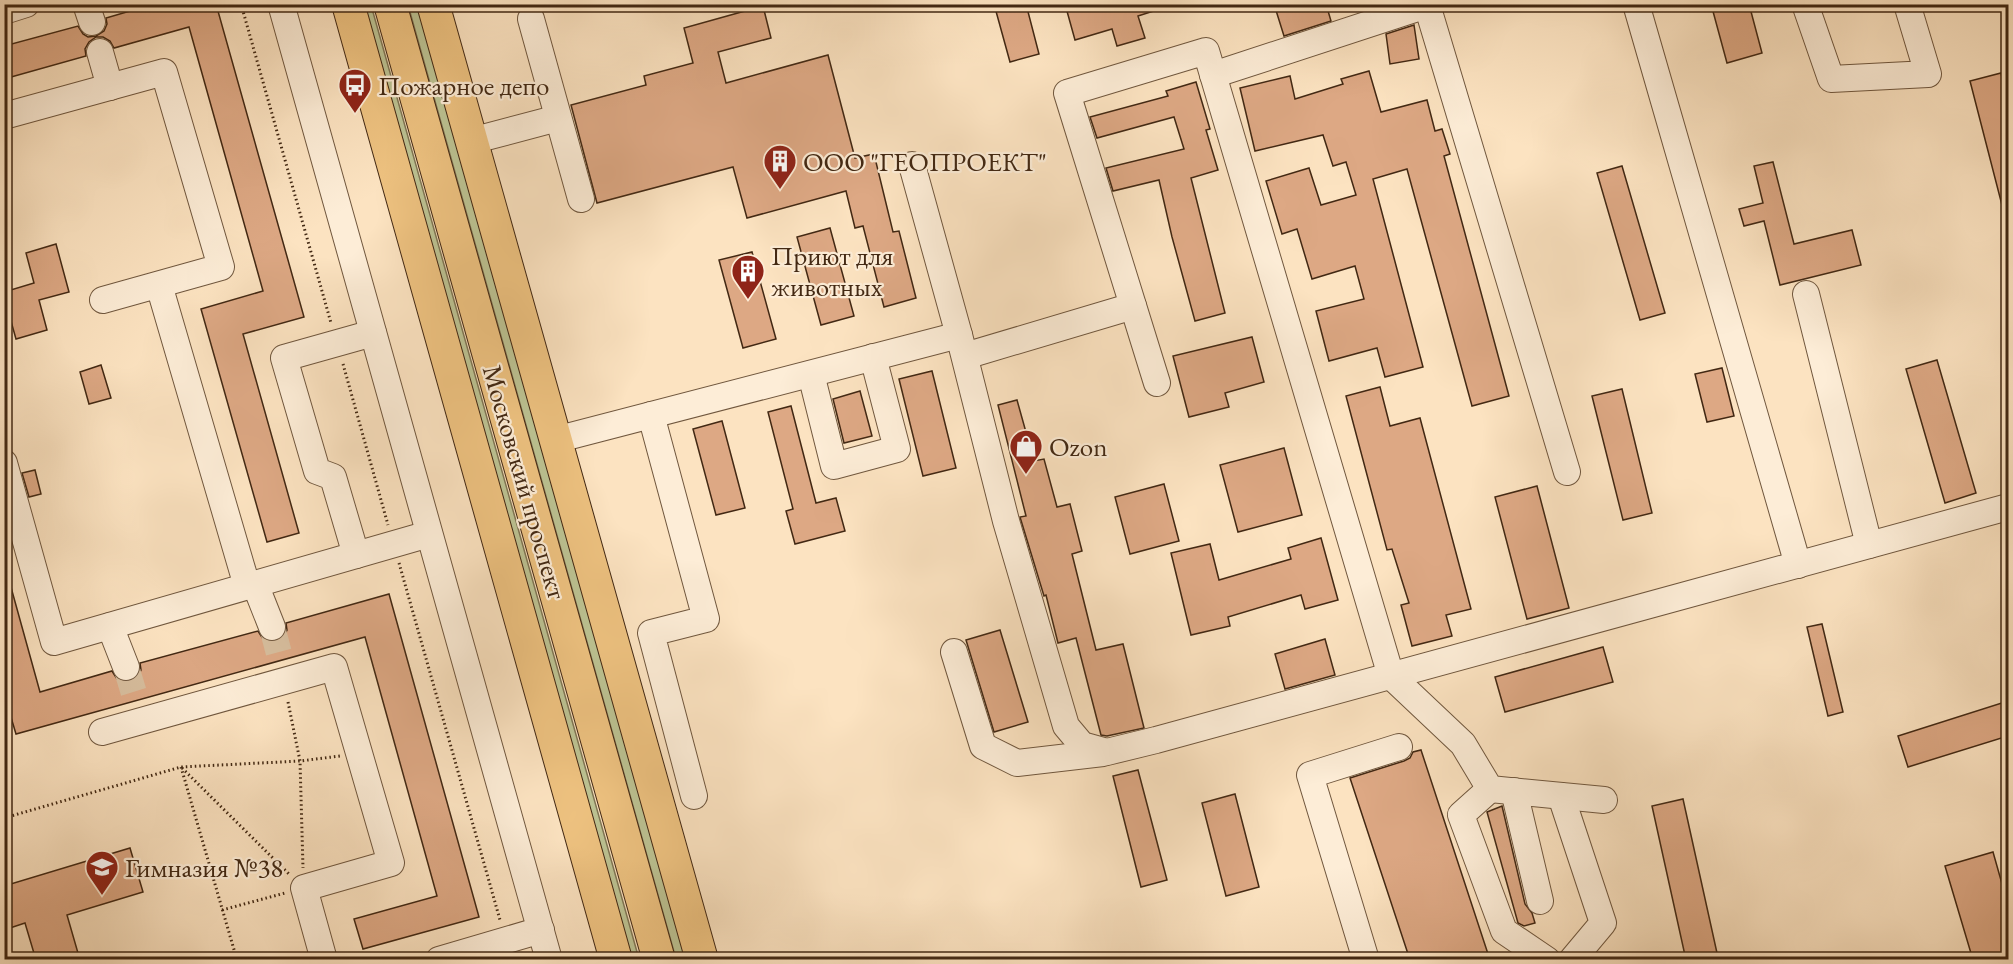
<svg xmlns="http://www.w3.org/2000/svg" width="2013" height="964" font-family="'EB Garamond',serif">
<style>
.green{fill:#bdc494;stroke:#807654;stroke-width:1.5}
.building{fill:#dda884;stroke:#422813;stroke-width:1.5}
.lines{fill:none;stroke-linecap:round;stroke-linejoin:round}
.minor-tunnel{stroke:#d7be9e;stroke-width:26;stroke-dasharray:26 13;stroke-linecap:butt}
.minor-casing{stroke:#70573e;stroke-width:28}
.major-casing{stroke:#422813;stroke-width:34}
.path{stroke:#422813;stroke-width:3;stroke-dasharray:1.5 3;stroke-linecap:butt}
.minor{stroke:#fdedd7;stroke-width:26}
.major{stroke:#eec280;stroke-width:32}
.labels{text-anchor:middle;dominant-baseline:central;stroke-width:4.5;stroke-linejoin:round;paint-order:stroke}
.poi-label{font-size:27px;fill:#422813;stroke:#fdedd7;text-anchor:start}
.street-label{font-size:27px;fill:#422813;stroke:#fdedd7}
</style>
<rect width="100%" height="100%" fill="#fce3c1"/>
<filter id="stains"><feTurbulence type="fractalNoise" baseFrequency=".00333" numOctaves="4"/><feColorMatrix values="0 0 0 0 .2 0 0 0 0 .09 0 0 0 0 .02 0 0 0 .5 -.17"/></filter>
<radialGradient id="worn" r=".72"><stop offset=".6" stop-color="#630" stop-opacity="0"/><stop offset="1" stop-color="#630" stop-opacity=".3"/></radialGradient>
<g class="green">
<polygon points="360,5 371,5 639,959 628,959"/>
<polygon points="408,5 418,5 686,959 676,959"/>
</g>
<g class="building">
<polygon points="154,4 216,4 304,317 243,334 299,533 267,542 201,309 263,291 189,27 114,48 110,41 103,37 96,37 89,42 85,49 86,56 4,79 4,46 78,26 83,34 88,37 96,36 104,31 107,24 106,18"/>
<polygon points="994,4 1026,4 1039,54 1010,62"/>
<polygon points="1065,4 1162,4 1163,8 1138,16 1145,38 1117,46 1112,29 1075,40"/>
<polygon points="1274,4 1326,4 1331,21 1284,36"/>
<polygon points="1711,4 1749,4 1762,53 1727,63"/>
<polygon points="763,6 771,38 718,52 726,83 828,55 855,158 874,154 893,232 899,231 916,298 884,307 863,226 855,228 846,191 747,218 733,167 597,203 571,105 646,85 644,76 693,63 684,28"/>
<polygon points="1414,25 1419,59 1390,64 1386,34"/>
<polygon points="1369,71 1381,112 1427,100 1435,131 1442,129 1450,154 1444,156 1509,396 1472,406 1407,169 1373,179 1423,367 1385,377 1377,348 1329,361 1316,311 1364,299 1355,266 1312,279 1297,229 1282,234 1266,181 1309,168 1321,205 1356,195 1346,162 1333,166 1323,135 1255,151 1240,88 1290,76 1295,99 1343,84 1341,79"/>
<polygon points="2001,73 2008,104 2008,213 2004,213 1970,81"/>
<polygon points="1196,82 1210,129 1206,130 1218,170 1191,178 1225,313 1195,321 1172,237 1159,180 1113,191 1106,168 1184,149 1174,117 1097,138 1090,117 1168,96 1166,91"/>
<polygon points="1773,162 1794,244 1852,230 1861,265 1780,285 1764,221 1744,226 1739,209 1763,203 1754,166"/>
<polygon points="1622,166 1665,313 1640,320 1597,173"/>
<polygon points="830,228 854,316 821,325 797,237"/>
<polygon points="56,244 69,292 39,300 47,330 16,339 7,307 4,308 4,292 34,283 26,253"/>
<polygon points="752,252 776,339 743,348 719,260"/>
<polygon points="1252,337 1264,382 1225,393 1229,407 1189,417 1173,356"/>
<polygon points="1937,360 1976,493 1945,503 1906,369"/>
<polygon points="101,365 111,398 89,404 80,372"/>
<polygon points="1722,368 1734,416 1707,422 1695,374"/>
<polygon points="932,371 956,468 923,476 899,379"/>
<polygon points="1380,387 1390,426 1420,418 1471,609 1446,615 1452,636 1412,646 1401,605 1409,603 1392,549 1387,550 1346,396"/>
<polygon points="1622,389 1652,513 1623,520 1592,396"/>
<polygon points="860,391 872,436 844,443 833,399"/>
<polygon points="1017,400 1034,461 1044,459 1057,507 1070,504 1082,551 1072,554 1096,650 1123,644 1144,728 1107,736 1101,735 1076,638 1058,643 1046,595 1044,596 1020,517 1026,516 998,405"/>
<polygon points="791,406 816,503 836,498 845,531 795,544 786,511 793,509 768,412"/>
<polygon points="722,421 745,508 716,515 693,429"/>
<polygon points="1284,448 1302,515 1238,532 1220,465"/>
<polygon points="35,470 41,494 29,497 22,473"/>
<polygon points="1164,484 1179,541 1130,554 1115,497"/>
<polygon points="1537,486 1569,608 1527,619 1495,497"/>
<polygon points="1321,538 1338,600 1305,609 1301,595 1228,617 1230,626 1191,635 1171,553 1210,544 1219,580 1291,559 1288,548"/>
<polygon points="4,580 9,580 40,692 112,671 117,679 124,682 131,681 138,676 141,670 140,663 258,631 263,639 270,642 277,641 284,636 287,630 286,623 389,594 479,917 363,949 354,919 437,896 365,637 16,734 4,694"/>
<polygon points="1822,624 1843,712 1828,716 1807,627"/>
<polygon points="1000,630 1028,722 994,732 966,640"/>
<polygon points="1325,639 1335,675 1285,689 1275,654"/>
<polygon points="1603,647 1613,682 1505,712 1495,677"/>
<polygon points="2008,701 2008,736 1908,767 1898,736"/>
<polygon points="1421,750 1490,960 1410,960 1350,778 1404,761 1410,758 1413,752"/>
<polygon points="1138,770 1167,880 1141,887 1113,776"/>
<polygon points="1235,794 1259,887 1226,896 1202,803"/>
<polygon points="1683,799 1717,953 1689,960 1686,960 1652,806"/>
<polygon points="1502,806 1525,904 1532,913 1535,923 1524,926 1518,923 1487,812"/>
<polygon points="130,848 143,892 67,915 80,960 36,960 25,923 4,930 4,886"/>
<polygon points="1993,852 2008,905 2008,960 1973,960 1945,866"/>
</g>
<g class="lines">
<g class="minor-tunnel">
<polyline points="272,627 281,661"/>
<polyline points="126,667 136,700"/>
</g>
<defs>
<g id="minor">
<polyline points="86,4 92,22"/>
<polyline points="281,4 549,960"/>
<polyline points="1636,4 1798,565"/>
<polyline points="1805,4 1831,79 1928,74 1907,4"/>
<polyline points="4,11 26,4"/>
<polyline points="531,19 581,199"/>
<polyline points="100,52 110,87"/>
<polyline points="1213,75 1427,5 1567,472"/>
<polyline points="4,116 164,72 221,267 103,300"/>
<polyline points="471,141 558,118"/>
<polyline points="912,165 959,335 1006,521 1066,726 1082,745 1107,752 1156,740 2008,507"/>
<polyline points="159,285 247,586"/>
<polyline points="1806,294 1869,545"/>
<polyline points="965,356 1133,306"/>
<polyline points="811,374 834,466 897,449 873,357"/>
<polyline points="1157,383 1067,93 1206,51 1391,676 1463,744 1490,789 1604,800"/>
<polyline points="651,415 706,619 651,633 694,796"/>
<polyline points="555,440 959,335"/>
<polyline points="4,463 54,642 429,534"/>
<polyline points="356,555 333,477 317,471 284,358 373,333"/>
<polyline points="255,584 272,627"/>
<polyline points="110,626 126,667"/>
<polyline points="954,652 983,746 1017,763 1103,753"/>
<polyline points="102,732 334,667 391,863 304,888 324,960"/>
<polyline points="1490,789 1461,815 1504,931 1547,960"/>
<polyline points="1514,791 1540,901"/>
<polyline points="1561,796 1603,923 1572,960"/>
<polyline points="439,960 541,930"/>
<polyline points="1366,960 1310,775 1399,747"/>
</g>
<g id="major">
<polyline points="348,4 616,960"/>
<polyline points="390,4 659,960"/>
<polyline points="433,4 702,960"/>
</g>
</defs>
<use href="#minor" class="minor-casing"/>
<use href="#major" class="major-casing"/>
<g class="path">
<polyline points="241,4 331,323"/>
<polyline points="343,364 388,525"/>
<polyline points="399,563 500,920"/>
<polyline points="288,702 300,761 303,868"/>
<polyline points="181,767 237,960"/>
<polyline points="182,768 290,875"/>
<polyline points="4,818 181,767 300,761 340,756"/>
<polyline points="222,910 285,893"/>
</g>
<use href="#minor" class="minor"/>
<use href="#major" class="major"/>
</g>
<defs>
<symbol id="bus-pin" viewBox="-11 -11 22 30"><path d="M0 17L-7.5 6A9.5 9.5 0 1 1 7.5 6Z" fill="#8f2418" stroke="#fdedd7"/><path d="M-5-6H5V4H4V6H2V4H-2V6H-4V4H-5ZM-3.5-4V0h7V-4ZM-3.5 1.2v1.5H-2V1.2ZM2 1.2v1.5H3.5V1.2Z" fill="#fff"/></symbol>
<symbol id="building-pin" viewBox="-11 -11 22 30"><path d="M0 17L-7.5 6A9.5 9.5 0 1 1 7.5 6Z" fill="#8f2418" stroke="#fdedd7"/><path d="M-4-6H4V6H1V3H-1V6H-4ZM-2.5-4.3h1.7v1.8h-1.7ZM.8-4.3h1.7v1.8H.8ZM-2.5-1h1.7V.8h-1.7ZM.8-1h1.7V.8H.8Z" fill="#fff"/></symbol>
<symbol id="shop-pin" viewBox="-11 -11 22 30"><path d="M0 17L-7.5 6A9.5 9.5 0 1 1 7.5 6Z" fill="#8f2418" stroke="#fdedd7"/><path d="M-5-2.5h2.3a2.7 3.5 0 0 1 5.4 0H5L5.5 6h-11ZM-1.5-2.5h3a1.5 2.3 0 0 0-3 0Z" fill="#fff"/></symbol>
<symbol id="school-pin" viewBox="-11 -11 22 30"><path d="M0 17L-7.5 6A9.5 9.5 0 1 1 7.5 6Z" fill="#8f2418" stroke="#fdedd7"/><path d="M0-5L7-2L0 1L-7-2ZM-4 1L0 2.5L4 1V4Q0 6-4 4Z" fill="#fff"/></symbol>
</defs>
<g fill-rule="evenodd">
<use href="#bus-pin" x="336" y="66" width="38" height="52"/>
<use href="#building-pin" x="761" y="142" width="38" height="52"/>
<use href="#building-pin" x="729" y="252" width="38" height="52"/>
<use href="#shop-pin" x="1007" y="427" width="38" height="52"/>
<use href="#school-pin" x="83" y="848" width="38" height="52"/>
</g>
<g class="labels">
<g class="poi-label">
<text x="378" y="85">Пожарное депо</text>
<text x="803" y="161">ООО "ГЕОПРОЕКТ"</text>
<text x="771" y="255">Приют для<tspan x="771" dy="31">животных</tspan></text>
<text x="1049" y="446">Ozon</text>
<text x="125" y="867">Гимназия №38</text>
</g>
<g class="street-label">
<text transform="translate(525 482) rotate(74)">Московский проспект</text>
</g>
</g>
<rect width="2013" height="964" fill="none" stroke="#fce3c1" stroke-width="24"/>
<rect x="6" y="6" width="2001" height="952" fill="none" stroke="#422813" stroke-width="3"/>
<rect x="12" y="12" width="1989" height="940" fill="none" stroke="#422813" stroke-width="1.5"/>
<rect width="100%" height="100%" filter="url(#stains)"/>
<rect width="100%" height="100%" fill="url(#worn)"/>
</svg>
